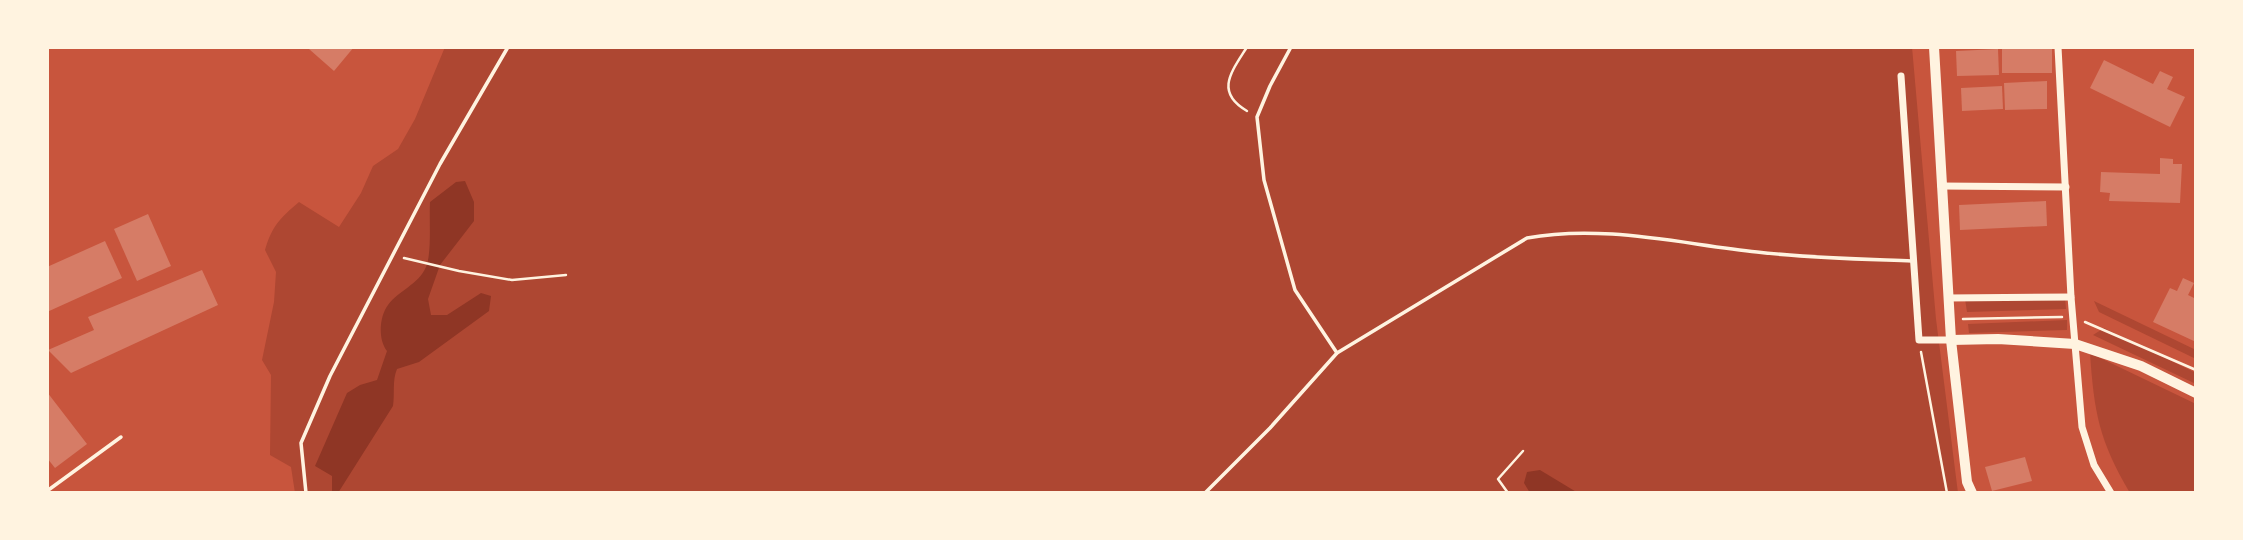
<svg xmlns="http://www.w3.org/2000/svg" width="2243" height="540" font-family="Lato,sans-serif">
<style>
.green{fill:#ae4732}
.water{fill:#8f3625}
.building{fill:#d67c66}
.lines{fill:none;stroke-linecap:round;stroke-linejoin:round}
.path{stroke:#fff3e0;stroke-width:2.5}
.service{stroke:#fff3e0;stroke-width:3.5}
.minor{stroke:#fff3e0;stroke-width:7}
.tertiary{stroke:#fff3e0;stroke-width:10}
</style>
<rect width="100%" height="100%" fill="#c8553d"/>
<g class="green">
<path d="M445,47H1912L1936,319L1958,493H295L291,467L270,455L271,375L262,360L274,302L276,272L265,250C272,226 280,218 299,202L339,227L361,193L373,166L398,149L415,119Z"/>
<polygon points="2065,297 2066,309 1967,312 1965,299"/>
<polygon points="2094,301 2196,350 2196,359 2099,312"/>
<polygon points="2067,320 2067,330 1969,333 1968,324"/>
<polygon points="2104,328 2196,373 2196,384 2093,335"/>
<path d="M2090,353L2196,404V493H2130C2099,441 2094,412 2090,353Z"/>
</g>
<g class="water">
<path d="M465,181L474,202V221L440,265L428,299L431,315H447L481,293L491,296L489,311L419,362L397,369C392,381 395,393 393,406L338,493H332V476L315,466L347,393L360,385L377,380L387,351C378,340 379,317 388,305C399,290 418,285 426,267C432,253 429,219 430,202L456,182Z"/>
<polygon points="1540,470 1578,493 1530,493 1524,483 1527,472"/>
</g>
<g class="building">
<polygon points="310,47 354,47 334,71 309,49"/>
<rect x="2002" y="47" width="50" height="26"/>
<polygon points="1998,49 1999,75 1957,76 1956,51"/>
<polygon points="2104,60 2153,84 2160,71 2173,77 2167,89 2185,97 2170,127 2090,88"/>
<polygon points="2047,81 2047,109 2005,110 2004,83"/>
<polygon points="2002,86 2003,109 1962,111 1961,88"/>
<polygon points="2160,158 2173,159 2173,164 2182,164 2180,203 2109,201 2110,193 2100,192 2101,172 2160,174"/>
<polygon points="2046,201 2047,226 1960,230 1959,205"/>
<polygon points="148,214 171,266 137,281 114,229"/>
<polygon points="105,241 122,278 47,312 47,267"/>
<polygon points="202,270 218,305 71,373 48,350 94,330 88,317"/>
<polygon points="2183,278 2194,283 2188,295 2196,299 2196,342 2153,322 2170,288 2177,291"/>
<polygon points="47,392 87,444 55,468 47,458"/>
<polygon points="2025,457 2032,481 1992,491 1985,467"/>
</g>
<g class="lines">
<g class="path">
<path d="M1247,47C1232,71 1214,92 1247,111"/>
<polyline points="404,258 459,271 512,280 566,275"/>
<polyline points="1963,319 2062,317"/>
<polyline points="2085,322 2196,370"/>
<polyline points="1921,352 1947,493"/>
<polyline points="1508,493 1498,479 1523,451"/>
</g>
<g class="service">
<polyline points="1291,47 1270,86 1257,117 1264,180 1295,290 1337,353"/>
<polyline points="47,491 121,437"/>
<polyline points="306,493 301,443 330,376 440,164 508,47"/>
<path d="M1205,493L1270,428L1337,353L1527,238C1603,224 1681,244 1757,252C1808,258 1860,259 1912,261"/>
</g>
<g class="minor">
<polyline points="2058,47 2071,297 2082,427 2094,465 2111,493"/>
<polyline points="1901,76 1919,340 1951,340"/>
<polyline points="1941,186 2066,187"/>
<polyline points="1948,298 2071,297"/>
</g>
<g class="tertiary">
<polyline points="1934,47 1951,340 1967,482 1972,493"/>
<polyline points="1951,340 1998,339 2075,344 2141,366 2196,393"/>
</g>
</g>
<rect width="2243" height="540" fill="none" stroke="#fff3e0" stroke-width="98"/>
</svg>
